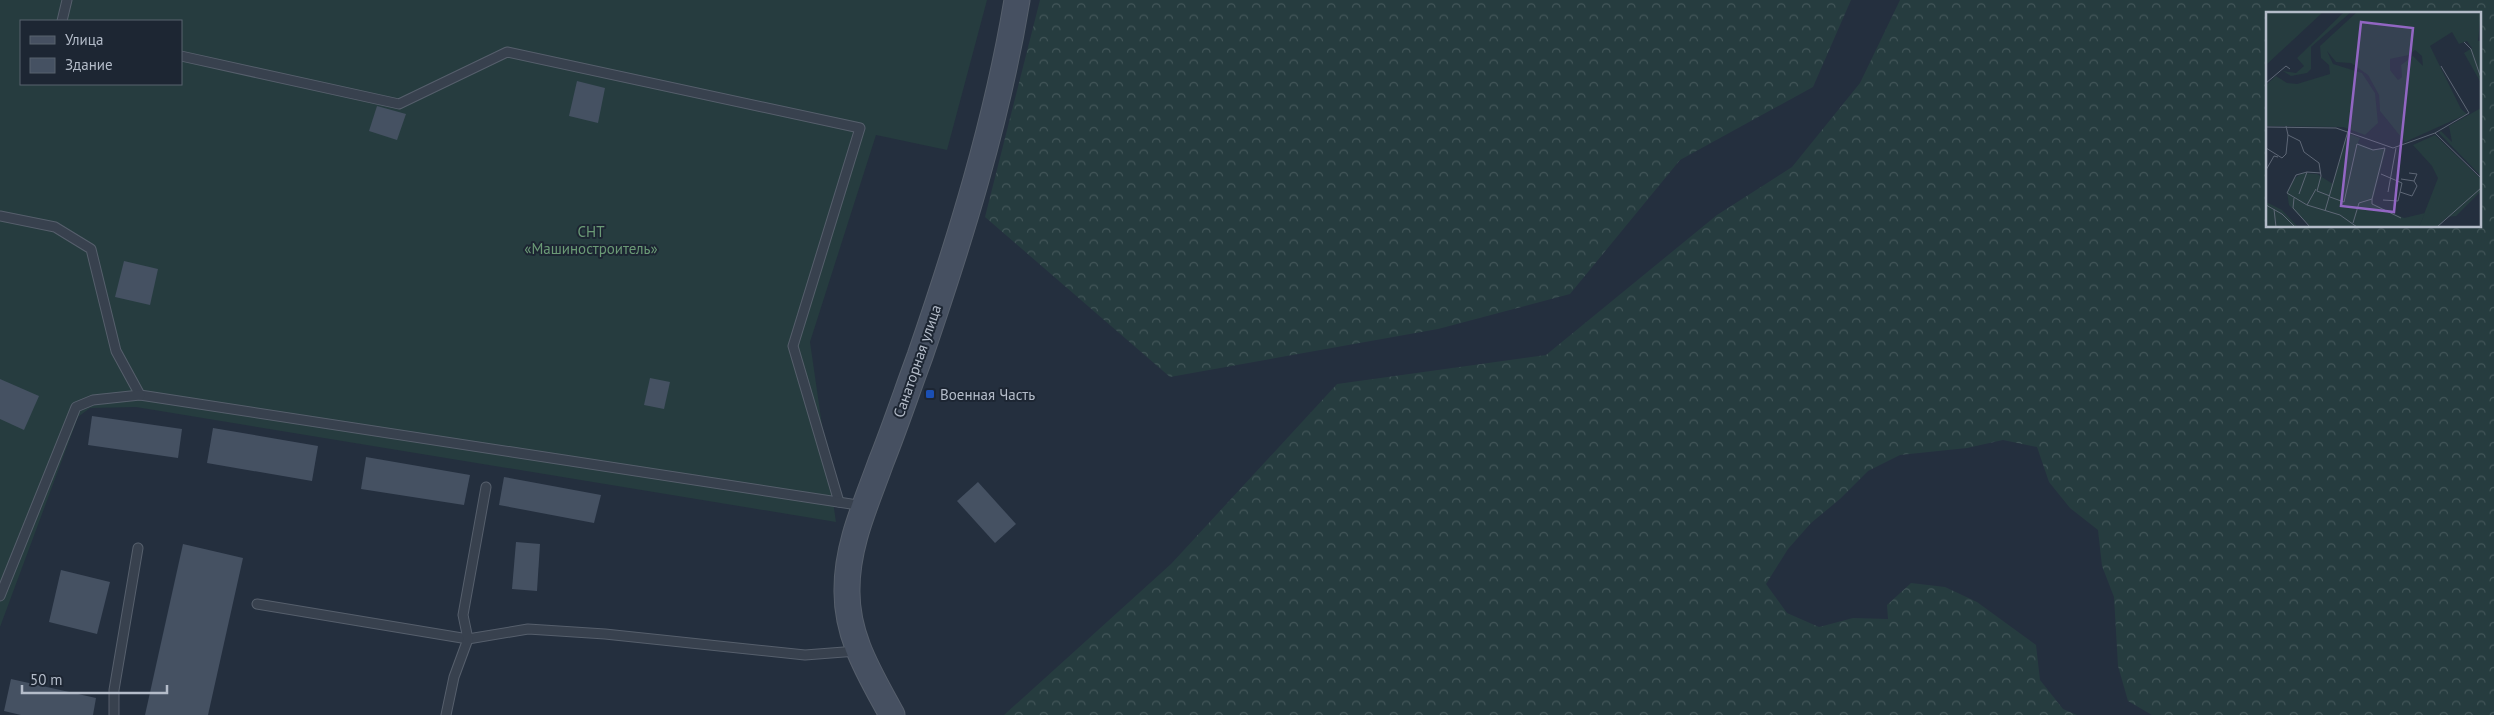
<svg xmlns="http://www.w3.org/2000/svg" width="2494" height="715" font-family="'PT Sans',sans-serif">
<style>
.forest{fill:url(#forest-crowns);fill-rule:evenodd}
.garden{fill:#263c3f;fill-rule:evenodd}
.building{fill:#455162}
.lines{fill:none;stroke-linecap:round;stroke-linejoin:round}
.lane-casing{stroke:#565f6c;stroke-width:11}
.secondary-casing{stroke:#565f6c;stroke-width:27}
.lane{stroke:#38414e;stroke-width:9}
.secondary{stroke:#465061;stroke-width:25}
.transit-dot{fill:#1a4fb4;stroke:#1d2633;stroke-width:2}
.labels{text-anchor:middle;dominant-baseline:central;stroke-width:4;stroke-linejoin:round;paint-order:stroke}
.park-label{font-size:15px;fill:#6b9a76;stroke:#1d2633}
.street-label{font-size:15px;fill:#b4bcc9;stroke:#1d2633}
.poi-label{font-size:15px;fill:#b4bcc9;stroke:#1d2633;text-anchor:start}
.inset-road{fill:none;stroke:#5e6776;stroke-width:1}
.view{fill:#9266c3;fill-opacity:0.15;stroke:#9266c3;stroke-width:2.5}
.inset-edge{fill:none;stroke:#b4bcc9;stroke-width:2.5}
</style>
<defs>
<pattern id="forest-crowns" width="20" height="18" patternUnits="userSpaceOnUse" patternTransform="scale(1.25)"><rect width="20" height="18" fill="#263c3f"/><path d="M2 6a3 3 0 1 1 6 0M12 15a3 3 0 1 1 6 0" fill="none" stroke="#435659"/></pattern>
</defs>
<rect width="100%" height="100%" fill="#242f3e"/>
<g class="forest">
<polygon points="1040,0 1851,0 1813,87 1680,160 1570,294 1438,329 1170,377 985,217"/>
<path d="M1900,0H2494V715H2152L2128,701L2118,666L2114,597L2102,566L2098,530L2070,508L2049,482L2037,447L2003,440L1967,448L1900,455L1868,471L1840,499L1811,523L1788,549L1766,584L1787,613L1819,627L1853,618L1888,619L1887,605L1911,583L1945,587L1977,602L2036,645L2040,680L2063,709L2077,715H1004L1171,564L1337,384L1546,355L1717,215L1792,167L1860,83ZM2268,14H2480V226H2268Z"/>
</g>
<path class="garden" d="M0,0H987L947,150L876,135L810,342L836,522L136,407L90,408L78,417L0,627ZM21,21H181V84H21Z"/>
<g class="building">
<polygon points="577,81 605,88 598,123 569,116"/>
<polygon points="377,106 406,114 397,140 369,131"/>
<polygon points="124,261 158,269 150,305 115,297"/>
<polygon points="650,378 670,382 664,409 644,405"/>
<polygon points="0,379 39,396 24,430 0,419"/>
<polygon points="92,416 182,429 178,458 88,445"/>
<polygon points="213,428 318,446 312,481 207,463"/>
<polygon points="366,457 470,475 464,505 361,489"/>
<polygon points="504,477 601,495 594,523 499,505"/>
<polygon points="978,482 1016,524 995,543 957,501"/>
<polygon points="516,542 540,544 537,591 512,589"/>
<polygon points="183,544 243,558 208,715 145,715"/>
<polygon points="61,570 110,582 97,634 49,622"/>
<polygon points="11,679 96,698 93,715 21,715 4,711"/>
</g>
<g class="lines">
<defs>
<g id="lane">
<polyline points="62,21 67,0"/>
<polyline points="181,56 399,104 507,52 860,128 793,346 839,502"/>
<polyline points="0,216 55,227 91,249 116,351 140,395 864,506"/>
<polyline points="0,596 76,407 93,400 140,395"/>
<polyline points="257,604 468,639 528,629 605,634 805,655 857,651"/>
<polyline points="114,715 114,690 138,548"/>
<polyline points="446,715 454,677 468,639 463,615 486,487"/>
</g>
<path id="secondary" d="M892,715C870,674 846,637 847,589C847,544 866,504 881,462C895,427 907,391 920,356C960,240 997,121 1017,0"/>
</defs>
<use href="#lane" class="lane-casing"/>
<use href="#secondary" class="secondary-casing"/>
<use href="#lane" class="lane"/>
<use href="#secondary" class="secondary"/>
</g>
<rect class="transit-dot" x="925" y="389" width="10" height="10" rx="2.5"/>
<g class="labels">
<g class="park-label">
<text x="591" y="231">СНТ<tspan x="591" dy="17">«Машиностроитель»</tspan></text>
</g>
<g class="street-label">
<text transform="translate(917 361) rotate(-71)">Санаторная улица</text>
</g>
<g class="poi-label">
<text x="940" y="394">Военная Часть</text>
</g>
</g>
<g transform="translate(2266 12)">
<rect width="215" height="215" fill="#242f3e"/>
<path d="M0,0H57L0,53ZM78,0H85L45,35V57L41,61L25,64L17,59L30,61L38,54L31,46ZM91,0H215L212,29H215V71L198,41L206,36L201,29L193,32L186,20L164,34L195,97L201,102L139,130L114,99L113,83L102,63L85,51L70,50L61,39L67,52L96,61L109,81L112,111L99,123L77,115L0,114V73L10,64L21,71L31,72L64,62L63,53L55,46L54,34ZM149,38L156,44L157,54L147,44L135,53L136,65L132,68L124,58V47L143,43ZM215,96V164L173,121L175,119L186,130L183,114ZM169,123L215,167V179L190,204L181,205L172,215H153L172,166L166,154L147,133Z" fill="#263c3f" fill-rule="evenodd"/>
<path d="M81,121L94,126L92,131L107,137H120L106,191L138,206L159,201L153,215H45L23,193L21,180L29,166L36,161L51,162L67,172ZM0,190L16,198L32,215H0Z" fill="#263c3f"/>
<path class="inset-road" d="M198,30L205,37L215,66M0,71L20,54L24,57M20,114L22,123L34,129L38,140L53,151L55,164L51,179L64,184M0,115L70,116L127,136L169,121L215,166M169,121L203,101L175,54M0,136L16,146L20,142L22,123M0,158L8,144L12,145M41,160L30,163L21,181L41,193L74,203L91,215M115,162L136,171L132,189L117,188M135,167L148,169L151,162L143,161M122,180L130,136M134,180L146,184L151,174L148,169M33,182L41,160L55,161M64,185L78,190L91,132L107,138L119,136M28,186L27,196L44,215M106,187V192L135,206M0,193L16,202L29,215M41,193L50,177M8,197L10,215M59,199L82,119M87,211L93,191L106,187L119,136M171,215L215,176"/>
<path class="view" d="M95,10L147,16L128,200L75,194Z"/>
<rect width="215" height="215" class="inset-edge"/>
</g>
<rect x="20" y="20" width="162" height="65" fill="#1d2633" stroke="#59626f"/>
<rect x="30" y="36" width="25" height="8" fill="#465061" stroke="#59626f"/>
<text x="65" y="45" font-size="15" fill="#b4bcc9">Улица</text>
<rect x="30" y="58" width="25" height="15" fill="#455162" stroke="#59626f"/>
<text x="65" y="70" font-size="15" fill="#b4bcc9">Здание</text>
<path d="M22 685v8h145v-8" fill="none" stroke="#b4bcc9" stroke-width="2.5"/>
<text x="30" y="685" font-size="15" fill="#b4bcc9" stroke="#1d2633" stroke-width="4" paint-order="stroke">50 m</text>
</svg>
